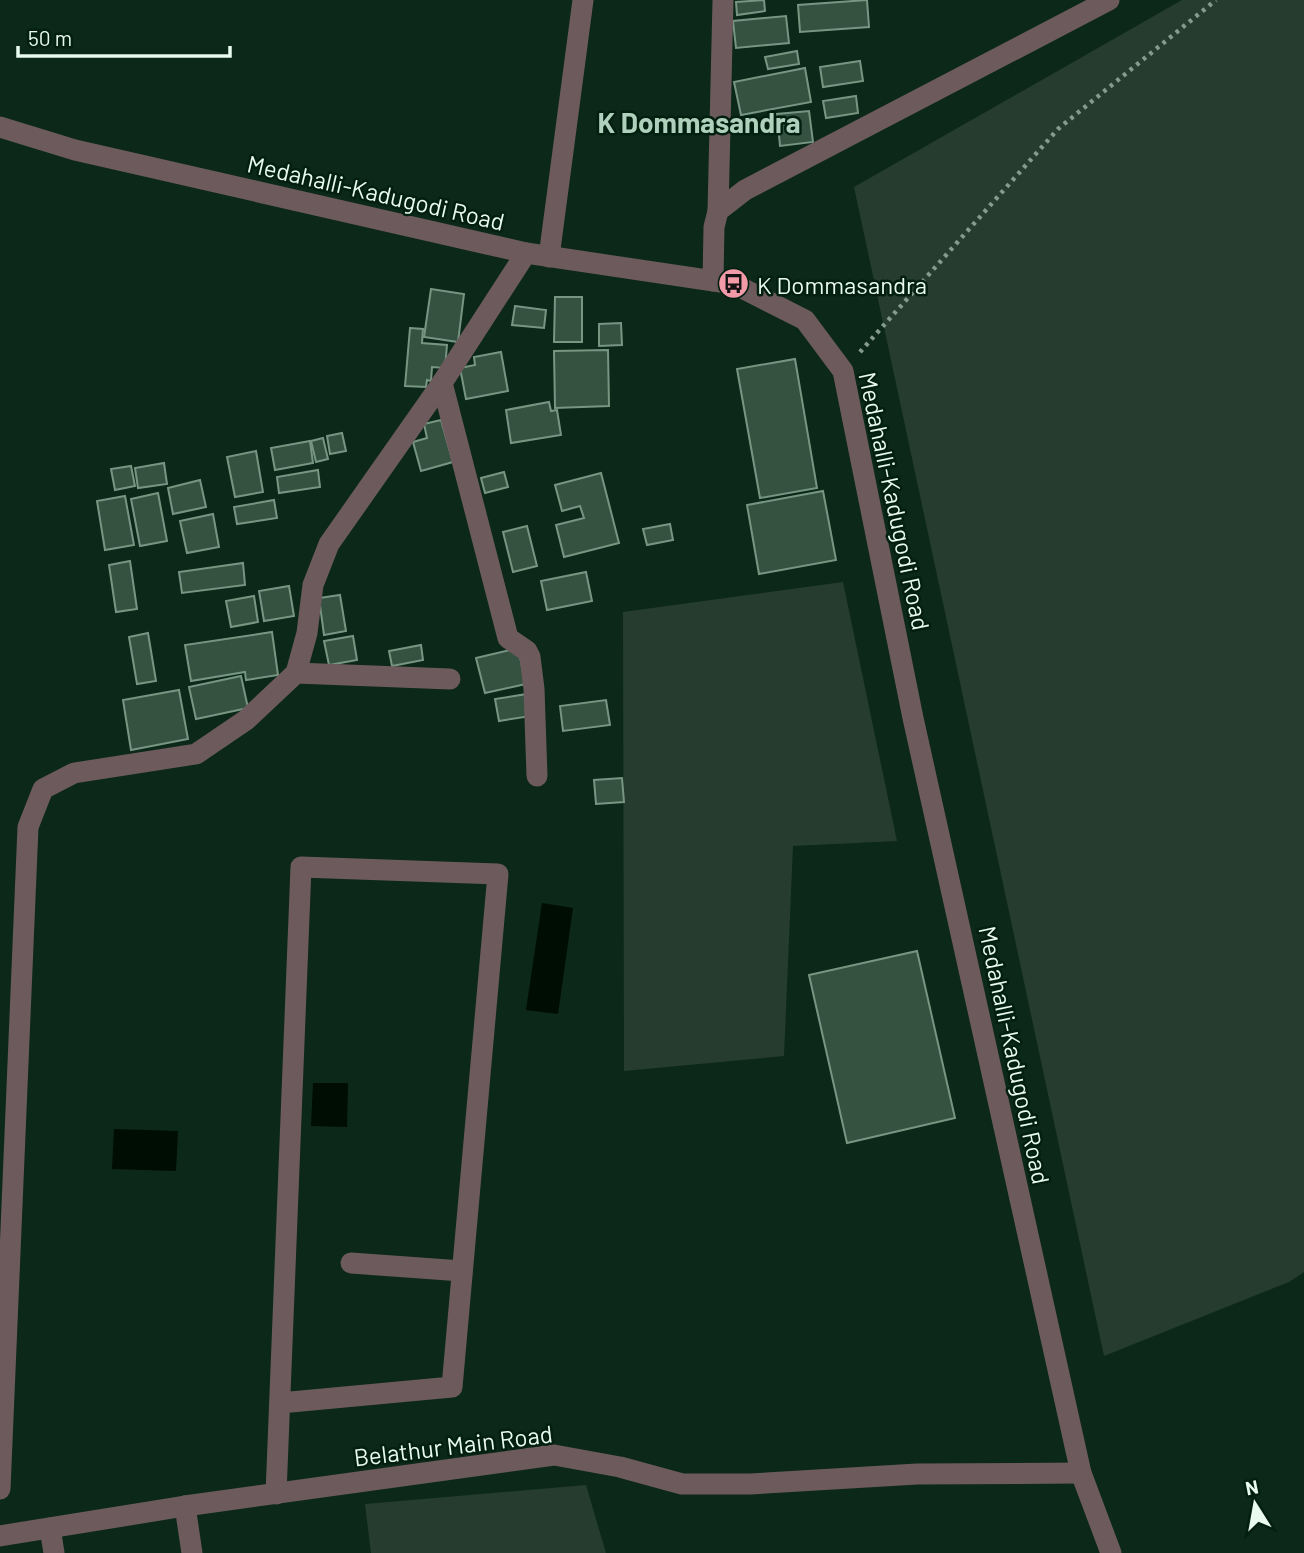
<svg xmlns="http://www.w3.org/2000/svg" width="1304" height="1553" font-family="Barlow,sans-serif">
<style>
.green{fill:#263c2e}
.water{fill:#000d03}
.building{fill:#355241;stroke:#779682;stroke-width:2}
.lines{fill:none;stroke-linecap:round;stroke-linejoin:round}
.path{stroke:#859b8e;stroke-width:4.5;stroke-dasharray:3.5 5;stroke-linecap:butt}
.minor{stroke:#6d5a5c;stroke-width:21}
.labels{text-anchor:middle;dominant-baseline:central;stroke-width:5;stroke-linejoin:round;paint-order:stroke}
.street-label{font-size:24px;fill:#e9faef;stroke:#021f10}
.poi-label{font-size:24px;fill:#e9faef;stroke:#021f10;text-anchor:start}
.quarter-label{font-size:28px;font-weight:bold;fill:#afd0bb;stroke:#021f10}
</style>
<rect width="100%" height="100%" fill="#0b2819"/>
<g class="green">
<polygon points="1182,0 1304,0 1304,1272 1289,1282 1104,1356 854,187"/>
<polygon points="843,582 897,841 793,846 784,1056 624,1071 623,612"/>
<polygon points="586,1485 606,1553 371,1553 365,1504"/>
</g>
<g class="water">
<polygon points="542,903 573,908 558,1014 526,1010"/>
<polygon points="313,1083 348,1083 347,1127 311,1126"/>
<polygon points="114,1129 178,1131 176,1171 112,1169"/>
</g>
<g class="building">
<polygon points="764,0 765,11 737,15 736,2"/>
<polygon points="867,0 869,27 800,32 798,5"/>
<polygon points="786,16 789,43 736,48 733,21"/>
<polygon points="797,51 799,64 768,69 765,57"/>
<polygon points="860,61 863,81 823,87 820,67"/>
<polygon points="805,68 811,102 741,115 734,82"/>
<polygon points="856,96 858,113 826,118 823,101"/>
<polygon points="809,111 813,142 780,146 777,114"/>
<polygon points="431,289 464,294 458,342 424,337"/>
<polygon points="555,297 582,297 582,342 554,342"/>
<polygon points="515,306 546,310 544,328 512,325"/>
<polygon points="621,323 622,345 599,346 599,324"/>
<polygon points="410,328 423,329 422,343 447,345 445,368 432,367 431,381 427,380 426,387 405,386"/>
<polygon points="608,350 609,406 555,408 554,351"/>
<polygon points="501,352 508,391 466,399 460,368 475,365 474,357"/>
<polygon points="795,359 817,488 760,498 737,369"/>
<polygon points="549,402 551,411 557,410 561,435 511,443 506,410"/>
<polygon points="441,420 453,462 421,471 413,442 427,438 424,424"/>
<polygon points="342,433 346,451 330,454 327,436"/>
<polygon points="323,438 328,459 316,462 311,441"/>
<polygon points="310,441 313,463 275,470 271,448"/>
<polygon points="256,451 263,492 235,497 227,457"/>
<polygon points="164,463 167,484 138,488 135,468"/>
<polygon points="131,466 135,486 115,490 111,469"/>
<polygon points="318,470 320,487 279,493 277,477"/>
<polygon points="504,472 508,487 485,493 481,478"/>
<polygon points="601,473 619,543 564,557 556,525 584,518 580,506 562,511 555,485"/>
<polygon points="200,480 206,507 173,514 168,488"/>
<polygon points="823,491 836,560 759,574 747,505"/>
<polygon points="158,493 167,541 140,546 131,499"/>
<polygon points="125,496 134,545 105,550 97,501"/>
<polygon points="274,500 277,518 237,524 234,507"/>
<polygon points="213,514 219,547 187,553 180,521"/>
<polygon points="670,524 673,540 647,545 643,529"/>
<polygon points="527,526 537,566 513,572 503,532"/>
<polygon points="130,561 137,609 116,612 109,565"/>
<polygon points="243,563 245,585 182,593 179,572"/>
<polygon points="586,572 592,601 547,610 541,581"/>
<polygon points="289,586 294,616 264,621 259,591"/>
<polygon points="340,595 346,631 324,635 319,598"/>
<polygon points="254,596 258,622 231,627 226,601"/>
<polygon points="272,632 278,675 246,680 245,672 191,681 185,645"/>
<polygon points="148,633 156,681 137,684 129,637"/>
<polygon points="353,636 357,660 329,665 324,641"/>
<polygon points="421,645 423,660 392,666 389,651"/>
<polygon points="518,648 526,684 485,693 476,658"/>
<polygon points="241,676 248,708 196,719 189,687"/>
<polygon points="179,690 188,739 131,750 123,700"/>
<polygon points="527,694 531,716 499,721 495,699"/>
<polygon points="606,700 610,725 563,731 560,706"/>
<polygon points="622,778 624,802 596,804 594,780"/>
<polygon points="917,951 955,1118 847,1143 809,975"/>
</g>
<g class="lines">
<polyline class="path" points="860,352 1058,129 1216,0"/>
<g class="minor">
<polyline points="0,127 75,150 526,253 734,284 805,320 843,371 913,718 1081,1473 1111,1553"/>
<polyline points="718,211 723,0"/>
<polyline points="549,257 583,0"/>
<polyline points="713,281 714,227 718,211 745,190 1109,0"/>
<polyline points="442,383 508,638 527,651 530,657 534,689 537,776"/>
<polyline points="296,673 450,679"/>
<polyline points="351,1263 462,1271"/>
<polyline points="0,1489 28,827 43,789 74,773 196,754 246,720 296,673 307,633 313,585 329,544 442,383 526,253"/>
<polyline points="276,1494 301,867 498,874 452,1387 280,1403"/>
<polyline points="185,1506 192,1553"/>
<polyline points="50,1528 54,1553"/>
<polyline points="0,1536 185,1506 554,1455 620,1467 682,1484 750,1484 917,1474 1081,1473"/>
</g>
</g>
<defs>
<symbol id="bus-disc" viewBox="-11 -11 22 22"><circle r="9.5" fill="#f39aa8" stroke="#021f10"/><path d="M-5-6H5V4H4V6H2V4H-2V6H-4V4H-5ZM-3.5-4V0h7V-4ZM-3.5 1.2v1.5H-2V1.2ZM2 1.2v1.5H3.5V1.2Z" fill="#111"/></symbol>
</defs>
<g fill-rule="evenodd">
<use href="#bus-disc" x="716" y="266" width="35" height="35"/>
</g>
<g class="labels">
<g class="street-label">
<text transform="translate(376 192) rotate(13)">Medahalli-Kadugodi Road</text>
<text transform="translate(895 501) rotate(78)">Medahalli-Kadugodi Road</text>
<text transform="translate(1015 1055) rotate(78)">Medahalli-Kadugodi Road</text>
<text transform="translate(453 1445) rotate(-7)">Belathur Main Road</text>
</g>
<g class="poi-label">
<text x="757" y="284">K Dommasandra</text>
</g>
<g class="quarter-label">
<text x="699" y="122">K Dommasandra</text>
</g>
</g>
<g transform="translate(1255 1504) rotate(349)" stroke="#021f10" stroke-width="5" paint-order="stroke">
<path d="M0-5L12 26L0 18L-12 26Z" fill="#e9faef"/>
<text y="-10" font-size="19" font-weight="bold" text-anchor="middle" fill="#e9faef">N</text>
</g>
<path d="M18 46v10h212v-10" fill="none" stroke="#e9faef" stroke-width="3.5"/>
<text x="28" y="46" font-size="21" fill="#e9faef" stroke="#021f10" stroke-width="5" paint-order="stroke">50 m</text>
</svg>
